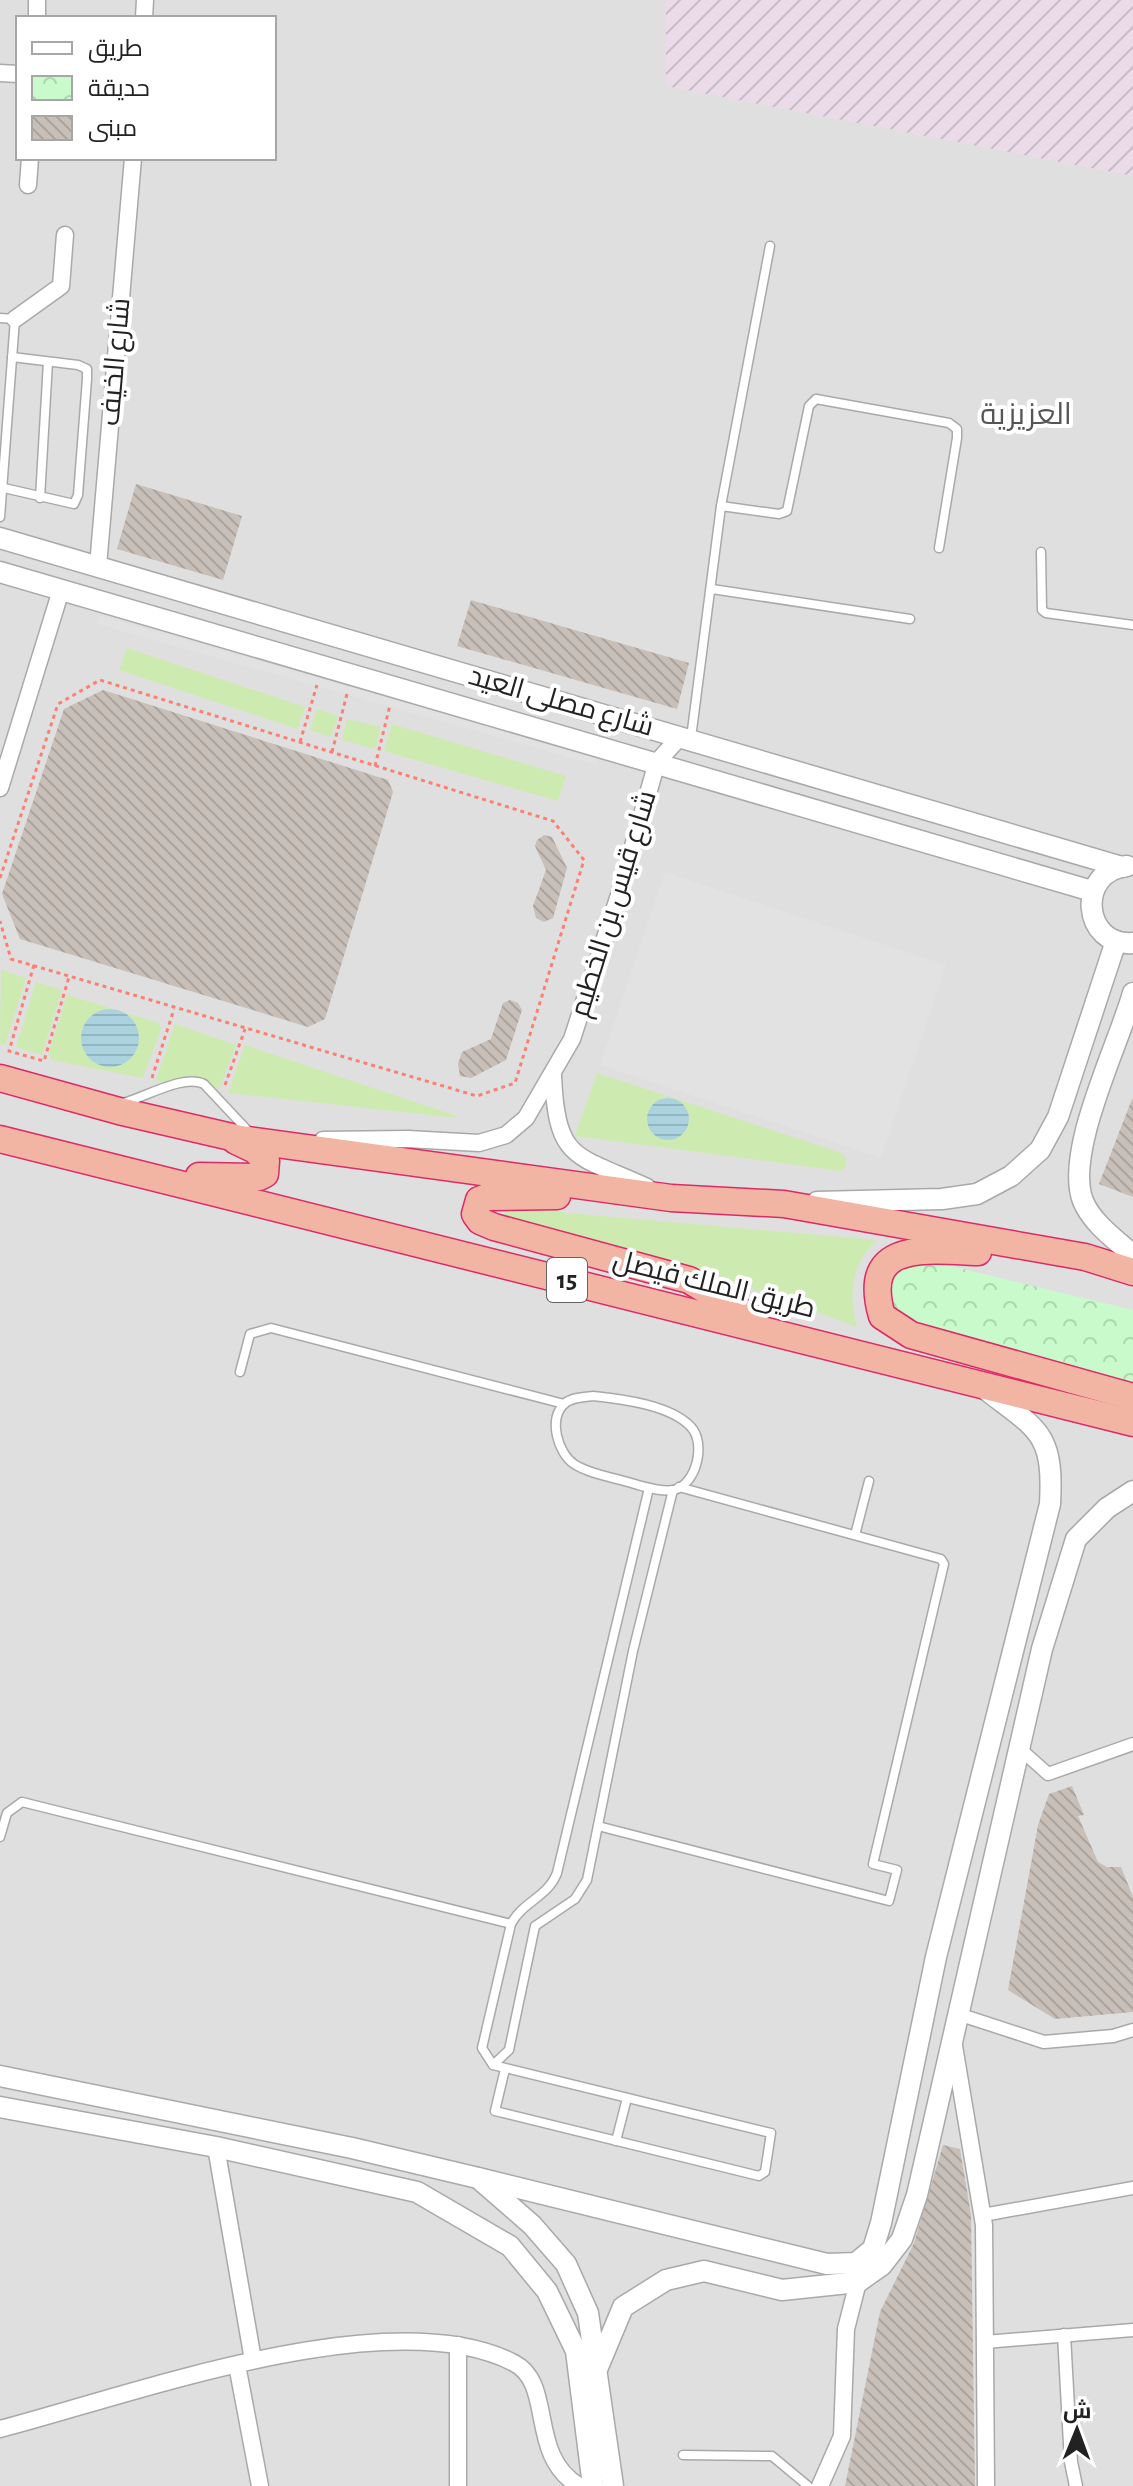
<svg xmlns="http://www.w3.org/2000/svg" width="1133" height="2486" font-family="'Alegreya Sans',Cairo,sans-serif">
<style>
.residential{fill:#e0dfdf;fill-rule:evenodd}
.industrial{fill:url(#industrial-furrows)}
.grass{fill:#cdebb0;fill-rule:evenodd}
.park{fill:url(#park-crowns)}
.parking{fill:#e2e2e2}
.water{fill:url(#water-rules)}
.building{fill:url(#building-back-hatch)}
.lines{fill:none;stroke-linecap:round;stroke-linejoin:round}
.service-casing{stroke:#a9a9a9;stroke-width:11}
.pedestrian-casing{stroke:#a9a9a9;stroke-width:15}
.minor-casing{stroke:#a9a9a9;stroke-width:19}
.tertiary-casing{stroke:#a9a9a9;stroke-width:23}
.trunk-casing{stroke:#dc2a67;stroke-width:29}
.path{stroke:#fa8072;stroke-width:3;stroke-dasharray:4 4;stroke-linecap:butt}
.service{stroke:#fff;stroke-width:8}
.pedestrian{stroke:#fff;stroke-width:12}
.minor{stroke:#fff;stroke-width:16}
.tertiary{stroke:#fff;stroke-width:20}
.trunk{stroke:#f2b4a3;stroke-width:26}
.labels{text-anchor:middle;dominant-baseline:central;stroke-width:8;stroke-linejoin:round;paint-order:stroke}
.shield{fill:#fff;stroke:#646464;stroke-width:2}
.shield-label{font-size:26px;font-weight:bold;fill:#222}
.street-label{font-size:28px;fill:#222;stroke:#fff}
.neighbourhood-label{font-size:30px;fill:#555;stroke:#fff}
</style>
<defs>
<pattern id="industrial-furrows" width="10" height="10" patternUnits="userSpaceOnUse" patternTransform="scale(2)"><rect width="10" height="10" fill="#ebdbe8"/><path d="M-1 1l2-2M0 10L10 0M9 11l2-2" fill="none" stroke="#c9bcc7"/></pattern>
<pattern id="park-crowns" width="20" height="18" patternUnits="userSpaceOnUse" patternTransform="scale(2)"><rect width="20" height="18" fill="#c8facc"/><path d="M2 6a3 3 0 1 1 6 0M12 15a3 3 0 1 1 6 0" fill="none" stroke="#acd6af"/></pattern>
<pattern id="water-rules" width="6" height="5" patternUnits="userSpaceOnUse" patternTransform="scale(2)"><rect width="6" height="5" fill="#aad3df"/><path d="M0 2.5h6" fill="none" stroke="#92b5bf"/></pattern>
<pattern id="building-back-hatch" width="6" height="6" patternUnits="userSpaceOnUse" patternTransform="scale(2)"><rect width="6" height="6" fill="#c7bfb8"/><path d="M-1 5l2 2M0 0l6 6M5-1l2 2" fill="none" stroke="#aba49e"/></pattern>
</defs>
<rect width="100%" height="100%" fill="#f2efe9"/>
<path class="residential" d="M0,0H1133V2486H0ZM18,18H274V158H18Z"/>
<polygon class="industrial" points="666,0 1133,0 1133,176 666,86"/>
<g class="grass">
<polygon points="127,648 305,707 298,729 119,670"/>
<polygon points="317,709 338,716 331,737 310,730"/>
<polygon points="347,719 381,727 375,749 342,740"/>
<polygon points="392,724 566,776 558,801 384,751"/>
<polygon points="1,970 26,978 5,1045 0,1043"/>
<polygon points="36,982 62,990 42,1055 16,1047"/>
<path d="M67,995L159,1023L161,1029L143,1078L51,1060L49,1052ZM111,1009C140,1015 147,1046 124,1064L86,1022L93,1015Z"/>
<path d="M175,1024L236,1045L219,1090C200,1076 188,1071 166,1084L156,1080Z"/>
<polygon points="245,1045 457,1116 458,1118 228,1093"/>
<path d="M597,1073L839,1152L846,1157V1166L841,1171L575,1136ZM662,1098L676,1099L689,1114L687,1128L664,1139L652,1133L647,1120L655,1102Z"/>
<path d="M515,1202L568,1213L877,1240C851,1264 848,1294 857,1327L717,1275L575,1241L506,1219L503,1209Z"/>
</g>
<polygon class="park" points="938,1263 1133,1310 1133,1382 904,1321 888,1298 892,1278 912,1264"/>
<g class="parking">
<polygon points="99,616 598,757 596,765 97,624"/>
<polygon points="665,872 946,965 881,1158 600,1065"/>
</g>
<g class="water">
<circle cx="110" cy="1038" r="29"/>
<circle cx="668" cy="1119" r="21"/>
</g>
<g class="building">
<polygon points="136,484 242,516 223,580 117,549"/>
<polygon points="471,600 689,663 677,709 457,646"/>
<polygon points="103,690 388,780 393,792 325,1019 308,1027 20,939 2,894 64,709"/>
<polygon points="544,835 552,837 567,868 553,918 544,922 536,918 533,906 546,870 535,846 537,840"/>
<polygon points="510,1000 518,1003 522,1010 506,1060 471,1078 460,1076 458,1064 462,1052 491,1039 503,1003"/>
<polygon points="1132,1099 1133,1099 1133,1197 1099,1184"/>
<polygon points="1072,1786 1084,1815 1078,1816 1098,1862 1107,1867 1121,1867 1133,1897 1133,2012 1055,2019 1008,1990 1038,1825 1049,1794"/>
<polygon points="943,2145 960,2149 971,2215 975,2486 845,2486 880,2312 914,2243"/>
</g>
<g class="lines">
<defs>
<g id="service">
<polyline points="0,318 15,319 0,517"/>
<polyline points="4,488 74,504 78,495 87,379 87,369 78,365 12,357"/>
<polyline points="40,498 48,362"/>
<polyline points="721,506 779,514 787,511 809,406 816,399 949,423 957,429 957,438 939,548"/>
<polyline points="1041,552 1042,610 1046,613 1133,625"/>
<polyline points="712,589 910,619"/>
<polyline points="691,738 721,506 770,246"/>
<path d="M123,1103C146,1097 183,1074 204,1084L250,1133"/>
<polyline points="240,1372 250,1334 271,1328 564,1404"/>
<path d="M593,1396C622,1399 671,1405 691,1427C706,1443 697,1484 674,1490C663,1492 649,1488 638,1485C618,1478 591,1475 574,1464C558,1453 548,1420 564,1404C571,1397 584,1397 593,1396Z"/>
<polyline points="855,1535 869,1481"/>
<polyline points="598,1826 889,1901 897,1870 873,1864 944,1564 941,1559 679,1487"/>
<polyline points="0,1837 7,1813 22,1802 511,1924"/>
<polyline points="493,2065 509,2050 535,1926 575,1899 587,1880 633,1651 673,1490"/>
<path d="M505,2069L495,2111L759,2176L765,2172L771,2133L493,2065L482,2048L511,1924C522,1902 548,1897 557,1873L649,1488"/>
<polyline points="616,2141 627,2098"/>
<polyline points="683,2455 772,2456 808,2486"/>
</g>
<g id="pedestrian">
<polyline points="1020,1749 1048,1774 1133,1744"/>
<polyline points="958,2014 1044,2042 1113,2036 1133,2030"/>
<polyline points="983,2215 1133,2188"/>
<polyline points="1064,2335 1071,2462 1076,2486"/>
<polyline points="985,2342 1133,2330"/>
</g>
<g id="minor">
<polyline points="37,18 37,0"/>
<polyline points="144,18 145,0"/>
<polyline points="0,73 18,74"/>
<polyline points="28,185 30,158"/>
<polyline points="15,319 61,286 65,235"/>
<polyline points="98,566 133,158"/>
<polyline points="0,788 61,590"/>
<path d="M553,1076C557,1162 575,1154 647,1187"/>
<polyline points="323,1140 408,1139 479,1143 506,1135 526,1118 572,1039 620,892 657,762 680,737"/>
<polyline points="954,2046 984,2225 986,2486"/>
<polyline points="216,2147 253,2360"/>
<polyline points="458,2345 458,2486"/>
<polyline points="237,2365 260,2486"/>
<path d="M0,2429C131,2395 390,2299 514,2363C555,2384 527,2455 579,2486"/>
<polyline points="820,2486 842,2436 846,2329 858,2282"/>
</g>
<g id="tertiary">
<polyline points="0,538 1122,867"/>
<polyline points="0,572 1092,891"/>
<path d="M1127,866C1076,871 1082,947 1133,943"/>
<path d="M1133,993C1119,1044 1064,1152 1083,1201C1092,1223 1116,1240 1133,1255"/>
<polyline points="817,1202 942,1199 977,1194 1011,1176 1040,1150 1058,1117 1116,941"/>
<polyline points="0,2076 352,2148 478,2178 532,2225 566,2264 588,2313 613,2486"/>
<polyline points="0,2107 216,2147 417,2192 510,2246 547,2291 576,2351 593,2486"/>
<path d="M478,2178L827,2264L856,2263L873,2249L881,2223L936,1957L1050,1504C1054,1432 1038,1430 985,1389"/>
<polyline points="598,2367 623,2307 666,2280 704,2271 782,2290 858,2282 882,2265 902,2239 917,2195 1042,1649 1076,1539 1107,1508 1133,1491"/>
</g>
<g id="trunk">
<polyline points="0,1078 119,1111 240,1139 671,1198 784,1204 1085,1257 1133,1272"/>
<polyline points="0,1139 1133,1423"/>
<polyline points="199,1176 259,1177 265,1174 266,1161 255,1150 236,1141"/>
<polyline points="557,1196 487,1197 479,1200 475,1214 480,1221 494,1227 689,1280 755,1320"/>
<path d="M978,1252C926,1250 860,1240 882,1316L911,1335L1133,1397"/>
</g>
</defs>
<use href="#service" class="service-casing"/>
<use href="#pedestrian" class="pedestrian-casing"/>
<use href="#minor" class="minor-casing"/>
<use href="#tertiary" class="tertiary-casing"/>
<use href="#trunk" class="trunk-casing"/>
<g class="path">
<polyline points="300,742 317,685"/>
<polyline points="332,752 347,694"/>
<polyline points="375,766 390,705"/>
<polyline points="0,878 58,704 100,680 553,821 584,860 515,1083 477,1096 11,959 0,921"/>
<polyline points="34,965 9,1051 44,1061 69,977"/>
<polyline points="152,1078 174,1009"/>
<polyline points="225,1085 245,1029"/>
</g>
<use href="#service" class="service"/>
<use href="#pedestrian" class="pedestrian"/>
<use href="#minor" class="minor"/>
<use href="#tertiary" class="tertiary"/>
<use href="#trunk" class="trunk"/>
</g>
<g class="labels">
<rect class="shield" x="547" y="1258" width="40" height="44" rx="6"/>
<g class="shield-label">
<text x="567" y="1280">15</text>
</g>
<g class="street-label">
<text transform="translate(116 362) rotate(-85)">شارع الخيف</text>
<text transform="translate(561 702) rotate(16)">شارع مصلى العيد</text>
<text transform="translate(614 904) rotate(-73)">شارع قيس بن الخطيم</text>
<text transform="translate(714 1285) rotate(14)">طريق الملك فيصل</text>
</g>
<g class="neighbourhood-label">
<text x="1026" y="415">العزيزية</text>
</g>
</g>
<rect x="16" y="16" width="260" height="144" fill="#ffffff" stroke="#a7a7a7" stroke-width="2"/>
<rect x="32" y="42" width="40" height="12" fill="#ffffff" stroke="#a7a7a7" stroke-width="2"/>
<text x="88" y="56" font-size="24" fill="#222222">طريق</text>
<rect x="32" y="76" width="40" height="24" fill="url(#park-crowns)" stroke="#a7a7a7" stroke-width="2"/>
<text x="88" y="96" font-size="24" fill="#222222">حديقة</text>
<rect x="32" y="116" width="40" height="24" fill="url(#building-back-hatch)" stroke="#a7a7a7" stroke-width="2"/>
<text x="88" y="136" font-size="24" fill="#222222">مبنى</text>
<g transform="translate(1077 2430) rotate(1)" stroke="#ffffff" stroke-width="6" paint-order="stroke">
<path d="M0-6L14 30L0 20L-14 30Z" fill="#222222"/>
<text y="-12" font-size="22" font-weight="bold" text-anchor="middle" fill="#222222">ش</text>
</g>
</svg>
